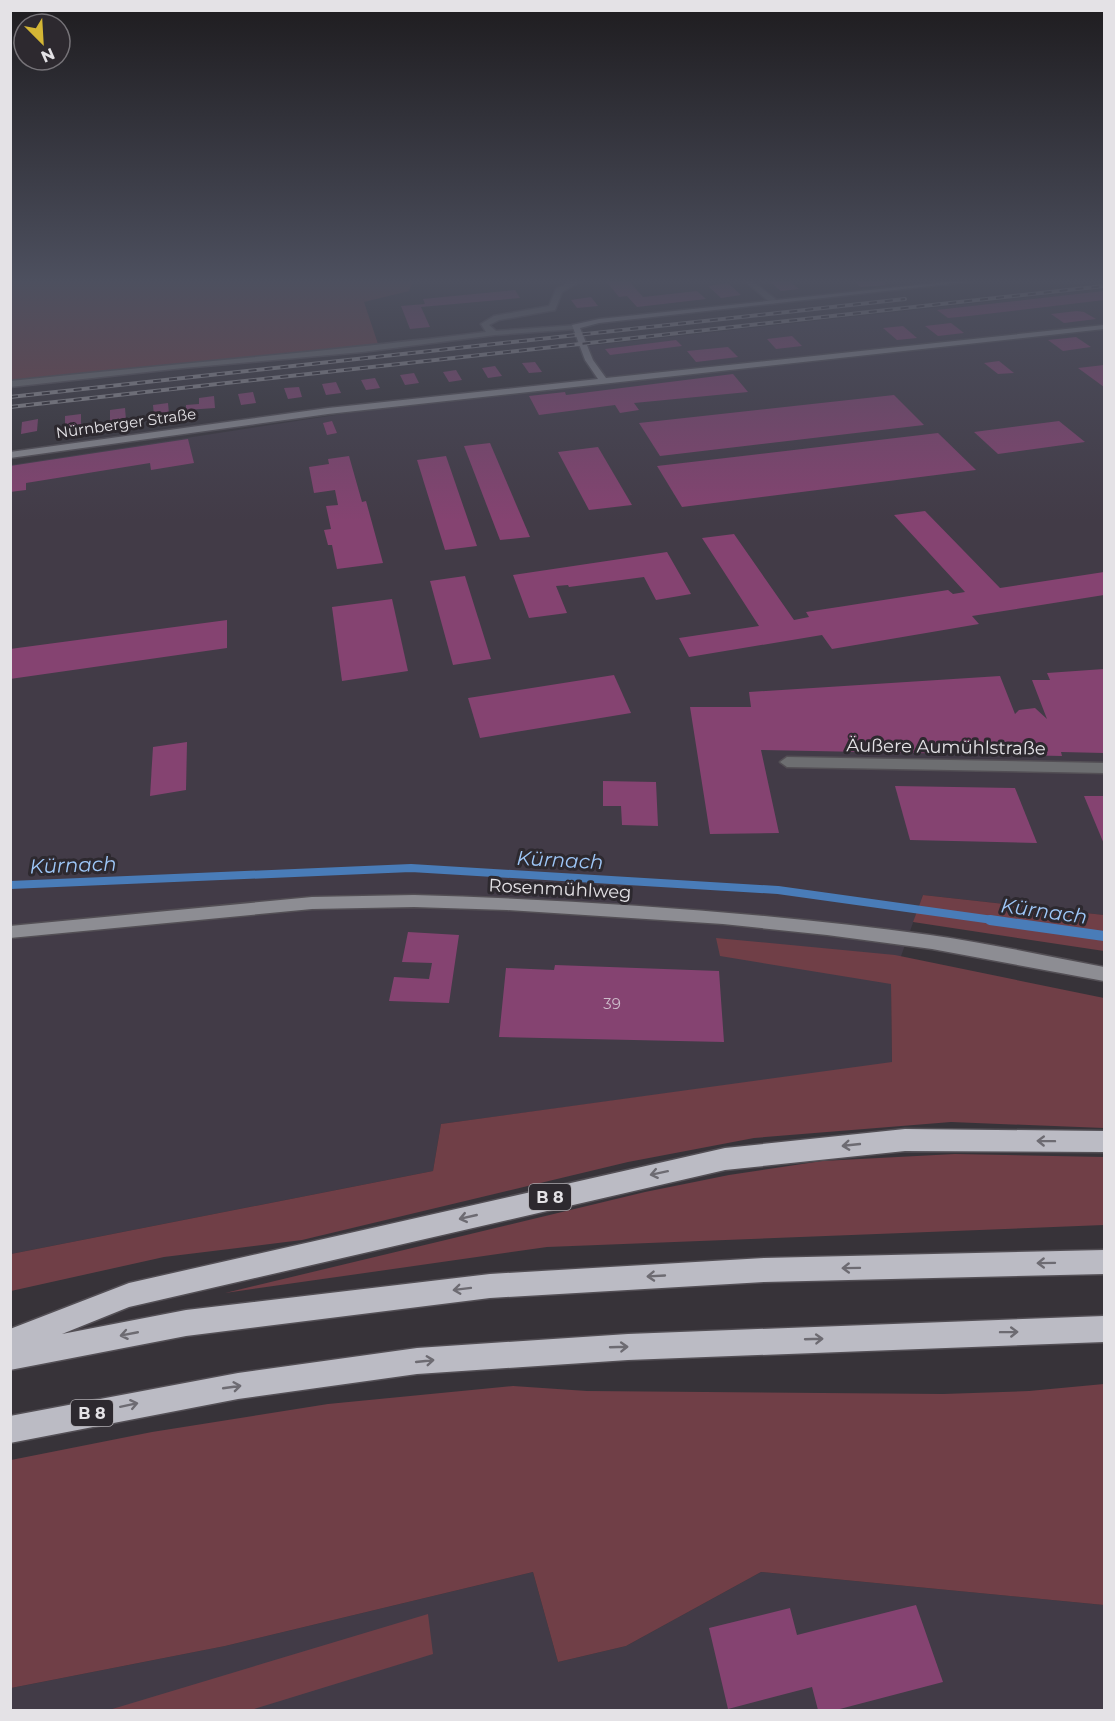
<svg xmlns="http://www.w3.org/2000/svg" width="1115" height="1721" font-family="Montserrat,sans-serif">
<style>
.built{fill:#423b47}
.green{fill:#703f47}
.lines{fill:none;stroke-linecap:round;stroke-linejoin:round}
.stream-far1{stroke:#497cb8;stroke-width:8}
.stream{stroke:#497cb8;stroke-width:10}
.building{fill:#854371}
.street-casing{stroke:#534f55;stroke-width:3}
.secondary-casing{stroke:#534f55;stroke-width:3}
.highway-casing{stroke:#534f55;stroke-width:3}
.street{fill:#6d6e71;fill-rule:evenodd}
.secondary{fill:#8d8d93;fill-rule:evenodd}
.highway{fill:#bbbbc4;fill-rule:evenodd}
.rail-casing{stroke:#918f93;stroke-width:4}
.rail{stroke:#2d292f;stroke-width:2;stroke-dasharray:8;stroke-linecap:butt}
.oneway{stroke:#6d6b72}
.labels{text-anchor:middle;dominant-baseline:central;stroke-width:6;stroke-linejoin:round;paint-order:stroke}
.far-street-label{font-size:15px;fill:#e4e2e6;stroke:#2d292f}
.number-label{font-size:15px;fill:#ccbac9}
.shield{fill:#2d292f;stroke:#adaaaf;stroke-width:1.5}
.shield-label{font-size:16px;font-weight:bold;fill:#e4e2e6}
.street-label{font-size:18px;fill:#e4e2e6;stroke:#2d292f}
.water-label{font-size:20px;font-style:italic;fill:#9ec7f8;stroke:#2d292f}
</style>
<rect width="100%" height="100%" fill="#373339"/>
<g class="built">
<polygon points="1104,289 1104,915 923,895 891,984 892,1063 441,1124 433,1171 11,1254 10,465 459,396 566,385 594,378 579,347"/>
<polygon points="533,1572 558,1662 626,1646 761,1572 1104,1605 1104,1710 11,1710 11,1688 225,1646"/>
</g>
<g class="green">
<polygon points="10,281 413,281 409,291 364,302 379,347 11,381"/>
<polygon points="923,895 1104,915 1104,951 913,922"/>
<polygon points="716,938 895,955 1104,998 1104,1128 951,1122 754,1138 628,1162 302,1240 164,1257 11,1291 11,1254 433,1171 441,1124 892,1062 891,984 720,956"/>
<polygon points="955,1154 1104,1157 1104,1225 547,1247 225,1293 645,1192 729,1175 822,1161"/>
<polygon points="1104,1384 1104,1605 761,1572 626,1646 558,1662 533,1572 225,1646 11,1688 11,1460 152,1432 328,1404 513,1386 587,1391 943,1394 1029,1391"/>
<polygon points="428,1614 433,1654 251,1710 109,1710"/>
</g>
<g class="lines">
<polyline class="stream-far1" points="10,885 411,868 778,890 1000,921"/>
<polyline class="stream" points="990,920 1104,936"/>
</g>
<g class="building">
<polygon points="606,281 629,281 643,297 697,291 706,299 637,307 627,296 619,297"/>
<polygon points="769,281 789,281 799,289 781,291"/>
<polygon points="854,281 881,281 886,285 861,287"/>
<polygon points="728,283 741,295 721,298 708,286"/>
<polygon points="515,290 520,298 421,307 430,327 410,329 401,306 425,304 423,299"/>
<polygon points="1104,291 1104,300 969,316 948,318 937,310"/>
<polygon points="591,297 598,306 577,308 571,300"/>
<polygon points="1077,311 1084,312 1096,319 1064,323 1051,314"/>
<polygon points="951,323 964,333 938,336 925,326"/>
<polygon points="903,326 917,338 897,340 883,328"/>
<polygon points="792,336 802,346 776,349 767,339"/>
<polygon points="1076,337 1091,347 1063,351 1048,340"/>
<polygon points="676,340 682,346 610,355 605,349"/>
<polygon points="728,347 738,357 696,362 687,351"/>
<polygon points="999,361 1014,373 998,374 984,363"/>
<polygon points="535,362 542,372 529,373 522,363"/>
<polygon points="1104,365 1104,387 1078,368"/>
<polygon points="495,366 502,376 488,378 482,368"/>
<polygon points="456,370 462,380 449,382 443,372"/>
<polygon points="414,373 419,383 405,385 400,375"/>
<polygon points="733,374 748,392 634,403 639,410 620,413 615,405 539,415 529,396 565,392 566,395"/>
<polygon points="375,378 380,388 366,390 361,380"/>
<polygon points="336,382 341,393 326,395 322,384"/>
<polygon points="299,387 302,397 288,399 284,388"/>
<polygon points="253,392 256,403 241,405 238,394"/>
<polygon points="894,395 924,425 660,456 639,423"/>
<polygon points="214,396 215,408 186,410 186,405 199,404 199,398"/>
<polygon points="168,403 169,414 154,416 153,405"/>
<polygon points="125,408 126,420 110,422 110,410"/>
<polygon points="81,414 81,425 65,428 65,416"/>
<polygon points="38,419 37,431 21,434 22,422"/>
<polygon points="332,421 337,433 327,435 323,423"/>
<polygon points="1059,421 1085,442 998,454 974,432"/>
<polygon points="938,433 976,470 682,507 657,466"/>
<polygon points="188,439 194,463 151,470 150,463 26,483 26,490 10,492 10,466"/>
<polygon points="490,443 530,537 500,540 464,446"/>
<polygon points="598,447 632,505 589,510 558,452"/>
<polygon points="349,456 362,502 366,501 383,563 337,569 332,545 328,545 324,530 331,529 326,506 338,505 335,490 314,493 309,467 329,464 328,459"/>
<polygon points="446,456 477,546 445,550 417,460"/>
<polygon points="925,511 1000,588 1104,572 1104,595 972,616 979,624 832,649 822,635 689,657 679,638 759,626 702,538 734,534 794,620 809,617 806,612 948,590 953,594 965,592 894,515"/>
<polygon points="667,552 691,594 656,600 644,577 569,587 568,585 556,586 567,613 529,618 513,575"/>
<polygon points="465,576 491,659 453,665 430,581"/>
<polygon points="392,599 408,671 342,681 332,607"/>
<polygon points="227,620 227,648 10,679 10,649"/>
<polygon points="1104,669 1104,753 1061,752 1062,756 761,750 779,833 710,834 690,707 751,707 749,692 1000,676 1015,714 1019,710 1035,708 1047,719 1032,680 1050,680 1047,673"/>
<polygon points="614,675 631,713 480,738 468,698"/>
<polygon points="187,742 186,790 150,796 153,747"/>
<polygon points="603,781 656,782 658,826 622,825 621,806 603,806"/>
<polygon points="895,786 1015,788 1037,843 910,840"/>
<polygon points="1084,796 1104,796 1104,844"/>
<polygon points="408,932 459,935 449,1003 389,1001 394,977 429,979 432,963 402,962"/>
<polygon points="555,965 719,971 724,1042 499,1037 506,968 554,970"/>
<polygon points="916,1605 943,1682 836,1710 818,1710 812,1687 728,1709 709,1628 790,1608 797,1635"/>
</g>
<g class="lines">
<defs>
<g id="street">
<path d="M572,281H581L562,292L555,310L499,320L489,325L496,331L578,325L579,327L575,329L495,335L362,352L183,368L10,387V381C169,364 328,352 486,332L481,324L494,316L549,306L556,289Z"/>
<polygon points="745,281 752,281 779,302 772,304"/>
<polygon points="787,757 1104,763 1104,773 787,767 780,762"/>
</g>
<g id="secondary">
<polygon points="955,281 975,281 599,323 580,328 593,360 606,378 1104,325 1104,329 328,414 10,458 10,452 328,408 598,379 585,360 572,325 599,319"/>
<path d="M414,895C586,900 759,912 930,935C988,943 1046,956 1104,967V981L932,949L827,935L723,924L507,910L414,907L312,909L10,938V926L312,897Z"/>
</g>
<g id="highway">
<polygon points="905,1129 1104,1131 1104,1152 905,1151 725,1170 129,1307 62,1334 186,1310 490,1274 764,1258 1104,1250 1104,1274 764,1282 490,1298 186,1336 10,1370 10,1329 129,1283 725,1148"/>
<polygon points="1104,1316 1104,1342 628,1360 417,1374 238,1399 10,1443 10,1416 238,1373 417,1348 628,1334"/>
</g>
</defs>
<use href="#street" class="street-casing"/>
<use href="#secondary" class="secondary-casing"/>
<use href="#highway" class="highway-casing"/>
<use href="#street" class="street"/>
<use href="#secondary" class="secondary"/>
<use href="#highway" class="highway"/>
<defs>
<g id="rail">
<polyline points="10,397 905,299"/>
<polyline points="10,407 1104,286"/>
</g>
</defs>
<use href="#rail" class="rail-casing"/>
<use href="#rail" class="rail"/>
</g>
<defs><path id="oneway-shaft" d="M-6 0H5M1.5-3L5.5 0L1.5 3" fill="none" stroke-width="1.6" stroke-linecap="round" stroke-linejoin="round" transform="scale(1.5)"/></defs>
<g class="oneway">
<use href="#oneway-shaft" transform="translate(1046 1141) rotate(-179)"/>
<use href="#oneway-shaft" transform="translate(851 1145) rotate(174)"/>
<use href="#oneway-shaft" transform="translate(659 1173) rotate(168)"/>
<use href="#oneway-shaft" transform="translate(468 1217) rotate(167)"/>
<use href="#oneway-shaft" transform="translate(1046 1263) rotate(179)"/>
<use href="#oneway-shaft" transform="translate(851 1268) rotate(179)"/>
<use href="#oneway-shaft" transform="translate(656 1276) rotate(177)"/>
<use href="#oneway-shaft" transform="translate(462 1289) rotate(173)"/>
<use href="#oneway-shaft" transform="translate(1009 1332) rotate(-1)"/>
<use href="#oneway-shaft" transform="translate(129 1334) rotate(169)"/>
<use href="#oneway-shaft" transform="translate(814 1339) rotate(-2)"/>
<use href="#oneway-shaft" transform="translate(619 1347) rotate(-2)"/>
<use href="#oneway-shaft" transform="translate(425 1361) rotate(-6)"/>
<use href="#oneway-shaft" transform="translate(232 1387) rotate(-8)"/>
<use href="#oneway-shaft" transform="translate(129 1405) rotate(-12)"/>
</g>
<linearGradient id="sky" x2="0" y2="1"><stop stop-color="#1e1c1f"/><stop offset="0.54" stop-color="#4d505f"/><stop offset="1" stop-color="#4d505f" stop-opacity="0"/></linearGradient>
<rect width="1115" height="521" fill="url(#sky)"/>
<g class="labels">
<g class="far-street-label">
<text transform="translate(126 423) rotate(-8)">Nürnberger Straße</text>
</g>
<g class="number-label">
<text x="612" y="1003">39</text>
</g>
<g class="shield">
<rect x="529" y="1184" width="42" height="26" rx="4.5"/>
<rect x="71" y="1400" width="42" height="26" rx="4.5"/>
</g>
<g class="shield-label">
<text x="550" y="1197">B 8</text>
<text x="92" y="1413">B 8</text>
</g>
<g class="street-label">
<text transform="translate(946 747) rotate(1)">Äußere Aumühlstraße</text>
<text transform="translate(560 889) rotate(3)">Rosenmühlweg</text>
</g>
<g class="water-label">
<text transform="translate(560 860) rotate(3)">Kürnach</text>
<text transform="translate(73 865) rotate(-2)">Kürnach</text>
<text transform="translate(1044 911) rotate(8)">Kürnach</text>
</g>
</g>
<rect width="1115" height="1721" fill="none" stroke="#e4e2e6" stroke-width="24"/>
<g transform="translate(42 42) rotate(156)"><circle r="28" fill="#2d292f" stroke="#767378" stroke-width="1.5"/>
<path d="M0-4.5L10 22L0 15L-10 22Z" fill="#d4b635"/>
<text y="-9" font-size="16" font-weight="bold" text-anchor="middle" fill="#e4e2e6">N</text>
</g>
</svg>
